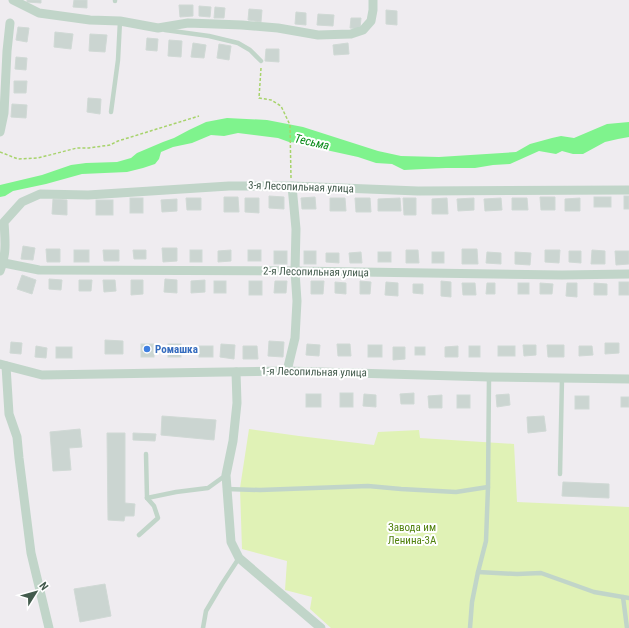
<svg xmlns="http://www.w3.org/2000/svg" width="629" height="628" font-family="'Roboto Condensed',sans-serif">
<style>
.green{fill:#e0f2b6}
.water{fill:#7ff38d}
.building{fill:#cbd5d1;stroke:#d0d9d5}
.lines{fill:none;stroke-linecap:round;stroke-linejoin:round}
.path{stroke:#a7d36b;stroke-width:1.5;stroke-dasharray:3 2;stroke-linecap:butt}
.lane{stroke:#c1d5c9;stroke-width:4.5}
.street{stroke:#c1d5c9;stroke-width:9}
.shop-dot{fill:#3f7fe0;stroke:#fff;stroke-width:1.5}
.labels{text-anchor:middle;dominant-baseline:central;stroke-width:4;stroke-linejoin:round;paint-order:stroke}
.street-label{font-size:11px;fill:#435b4d;stroke:#fff}
.shop-label{font-size:11px;font-weight:bold;fill:#366cbe;stroke:#fff;text-anchor:start}
.park-label{font-size:11px;fill:#52820f;stroke:#fff}
.water-label{font-size:12px;font-style:italic;fill:#048915;stroke:#fff}
</style>
<rect width="100%" height="100%" fill="#efecf0"/>
<polygon class="green" points="249,429 299,436 374,445 378,432 419,430 420,438 514,444 517,502 629,507 629,628 331,628 310,609 312,597 285,590 287,561 242,549 240,488"/>
<polygon class="water" points="227,118 267,120 303,127 378,151 401,156 439,157 516,152 530,144 552,138 561,136 574,138 607,124 629,122 629,137 618,139 605,142 583,154 573,154 562,151 556,154 539,151 510,164 493,165 475,168 446,168 424,169 404,170 392,164 376,163 358,157 317,148 313,144 289,142 278,138 238,133 224,136 211,135 192,143 173,147 161,152 159,159 155,164 143,168 127,172 82,174 46,184 13,191 5,196 0,197 0,185 42,175 71,165 86,163 117,162 131,158 137,153 163,142 174,138 189,130 206,122"/>
<g class="building">
<polygon points="27,0 41,0 41,3 27,2"/>
<polygon points="74,0 87,0 87,8 73,7"/>
<polygon points="179,5 193,5 193,16 180,17"/>
<polygon points="199,6 211,7 210,17 199,16"/>
<polygon points="215,7 225,8 224,18 214,18"/>
<polygon points="249,9 262,10 261,22 248,20"/>
<polygon points="386,10 397,11 397,25 386,24"/>
<polygon points="296,12 306,13 306,25 295,24"/>
<polygon points="318,14 334,15 333,26 317,25"/>
<polygon points="351,18 361,18 360,29 350,28"/>
<polygon points="18,27 29,28 27,42 16,40"/>
<polygon points="55,32 73,34 71,49 54,47"/>
<polygon points="90,34 107,35 105,52 89,51"/>
<polygon points="147,38 158,39 157,51 146,50"/>
<polygon points="169,40 182,41 181,57 168,56"/>
<polygon points="193,43 206,45 204,58 191,57"/>
<polygon points="348,43 349,54 334,55 333,45"/>
<polygon points="219,44 231,46 229,60 217,58"/>
<polygon points="266,49 279,49 279,62 265,61"/>
<polygon points="16,57 27,58 26,70 15,69"/>
<polygon points="14,81 27,81 26,93 14,93"/>
<polygon points="88,98 101,99 100,114 87,112"/>
<polygon points="12,104 27,105 26,118 11,117"/>
<polygon points="269,196 284,197 284,209 269,208"/>
<rect x="624" y="196" width="5" height="13"/>
<polygon points="224,197 238,197 239,212 224,212"/>
<polygon points="315,197 316,209 302,209 301,198"/>
<polygon points="540,197 555,197 555,210 541,210"/>
<rect x="594" y="197" width="17" height="10"/>
<rect x="130" y="198" width="13" height="15"/>
<polygon points="186,198 201,198 201,210 187,210"/>
<polygon points="245,198 259,198 259,213 245,212"/>
<polygon points="330,198 345,198 346,211 330,211"/>
<polygon points="355,198 370,198 371,212 356,212"/>
<polygon points="400,198 401,211 378,211 378,199"/>
<polygon points="403,198 416,198 416,215 404,215"/>
<polygon points="447,198 448,214 432,214 432,199"/>
<polygon points="474,198 474,210 458,211 457,199"/>
<polygon points="501,198 502,210 485,211 484,199"/>
<polygon points="512,198 527,198 528,210 512,210"/>
<polygon points="580,198 580,211 565,211 565,199"/>
<polygon points="53,199 67,200 67,215 52,214"/>
<polygon points="177,199 177,211 162,212 161,200"/>
<rect x="96" y="200" width="17" height="15"/>
<polygon points="23,246 35,248 33,260 21,259"/>
<polygon points="162,248 177,248 177,261 163,262"/>
<polygon points="46,249 60,249 60,262 47,262"/>
<polygon points="462,249 477,249 478,264 462,264"/>
<rect x="74" y="250" width="15" height="12"/>
<polygon points="103,250 119,250 119,261 104,261"/>
<polygon points="133,250 146,250 146,259 134,259"/>
<rect x="190" y="250" width="12" height="12"/>
<polygon points="231,250 231,261 218,262 218,251"/>
<rect x="248" y="250" width="13" height="11"/>
<polygon points="406,250 418,250 419,263 406,263"/>
<polygon points="545,250 560,250 559,263 545,262"/>
<polygon points="592,250 605,251 605,264 591,264"/>
<rect x="274" y="251" width="13" height="13"/>
<rect x="304" y="251" width="12" height="13"/>
<polygon points="569,251 581,251 581,263 569,262"/>
<polygon points="615,251 629,251 629,264 616,265"/>
<polygon points="361,252 362,263 350,263 349,253"/>
<rect x="378" y="252" width="13" height="10"/>
<rect x="432" y="252" width="12" height="11"/>
<polygon points="487,252 501,253 501,264 486,263"/>
<polygon points="515,252 531,253 530,265 515,264"/>
<polygon points="326,253 339,253 339,263 326,262"/>
<polygon points="22,275 36,280 32,294 17,289"/>
<polygon points="49,279 62,280 61,290 49,289"/>
<polygon points="165,279 177,280 177,293 164,292"/>
<polygon points="79,280 92,280 91,291 79,291"/>
<polygon points="103,280 115,280 116,291 104,292"/>
<polygon points="131,280 143,280 143,294 131,295"/>
<polygon points="205,280 205,292 191,293 191,281"/>
<rect x="214" y="281" width="12" height="12"/>
<rect x="249" y="281" width="13" height="14"/>
<polygon points="275,281 287,281 286,293 274,293"/>
<polygon points="311,281 324,281 323,294 311,294"/>
<polygon points="360,281 371,282 370,294 360,294"/>
<polygon points="441,281 451,282 451,297 441,296"/>
<polygon points="335,282 346,283 346,294 335,293"/>
<polygon points="386,282 398,283 398,296 385,295"/>
<rect x="619" y="282" width="10" height="13"/>
<polygon points="462,283 475,283 476,295 463,295"/>
<polygon points="487,283 495,283 495,294 486,294"/>
<rect x="518" y="283" width="11" height="11"/>
<polygon points="540,283 553,284 552,294 540,294"/>
<polygon points="567,283 577,283 577,297 566,296"/>
<polygon points="594,283 607,284 607,295 594,295"/>
<polygon points="413,284 423,284 423,294 413,293"/>
<polygon points="105,340 123,341 123,354 105,354"/>
<polygon points="269,341 284,342 283,357 268,356"/>
<polygon points="11,342 22,343 21,354 10,353"/>
<polygon points="605,343 619,343 619,353 605,354"/>
<rect x="141" y="344" width="13" height="13"/>
<rect x="168" y="344" width="13" height="13"/>
<polygon points="221,344 235,345 234,359 220,357"/>
<polygon points="307,344 320,345 319,356 306,355"/>
<polygon points="337,344 350,344 351,356 338,356"/>
<rect x="368" y="345" width="14" height="12"/>
<polygon points="523,345 536,345 536,355 524,356"/>
<polygon points="547,345 564,345 564,357 548,357"/>
<polygon points="36,346 47,348 46,358 35,357"/>
<rect x="199" y="346" width="14" height="11"/>
<polygon points="243,346 257,346 258,359 243,359"/>
<polygon points="458,346 458,357 445,357 445,347"/>
<rect x="469" y="346" width="11" height="11"/>
<rect x="498" y="346" width="17" height="10"/>
<polygon points="579,346 592,346 593,355 579,356"/>
<rect x="56" y="347" width="16" height="11"/>
<polygon points="393,347 405,347 405,359 393,360"/>
<rect x="415" y="347" width="10" height="8"/>
<rect x="340" y="393" width="13" height="14"/>
<polygon points="414,393 414,404 401,404 400,394"/>
<rect x="306" y="394" width="15" height="13"/>
<polygon points="364,394 376,395 376,407 363,406"/>
<polygon points="509,394 510,405 497,407 496,395"/>
<polygon points="442,395 442,408 429,408 428,396"/>
<rect x="457" y="395" width="13" height="13"/>
<rect x="575" y="396" width="14" height="13"/>
<rect x="621" y="397" width="8" height="10"/>
<polygon points="162,416 216,420 214,440 161,435"/>
<polygon points="544,416 546,431 528,433 527,417"/>
<polygon points="80,429 82,447 69,448 71,470 53,471 50,432"/>
<polygon points="107,433 125,433 125,503 135,504 134,516 125,516 124,521 108,520"/>
<polygon points="133,433 156,434 155,441 133,440"/>
<polygon points="563,482 609,484 609,498 562,496"/>
<polygon points="105,584 111,616 80,622 74,589"/>
</g>
<g class="lines">
<g class="path">
<polyline points="261,68 259,98 271,100 281,106 290,125 291,178"/>
<polyline points="0,152 18,159 38,158 77,148 89,148 110,145 118,141 199,116"/>
</g>
<g class="lane">
<polyline points="115,0 115,1"/>
<polyline points="165,30 209,36 238,43 250,50 261,61"/>
<polyline points="111,112 118,60 120,21"/>
<polyline points="146,454 147,498 176,492 208,488 226,475"/>
<polyline points="560,474 562,378"/>
<polyline points="227,489 260,490 368,486 401,489 456,492 488,487"/>
<polyline points="139,535 158,518 154,506 147,498"/>
<polyline points="478,572 517,574 541,573 594,592 629,598"/>
<polyline points="623,597 627,628"/>
<polyline points="203,628 206,611 222,584 239,558"/>
<polyline points="470,628 472,602 478,572 486,541 488,487 489,377"/>
</g>
<g class="street">
<polyline points="13,0 39,13 90,20 120,21 158,28 188,23 242,25 278,28 318,35 351,34 363,30 371,21 373,10 373,0"/>
<polyline points="0,132 4,113 7,51 10,23"/>
<polyline points="4,263 39,270 295,271 562,275 629,274"/>
<path d="M0,271C7,255 5,238 4,222L22,202L40,194L88,195L229,186H292L418,191L629,190"/>
<polyline points="0,364 42,375 287,371 489,377 629,379"/>
<polyline points="6,366 9,414 17,437 19,458 31,553 49,628"/>
<polyline points="287,371 295,338 297,301 295,271 296,229 292,186"/>
<polyline points="236,372 237,403 233,441 226,475 231,542 239,558 321,628"/>
</g>
</g>
<circle class="shop-dot" cx="147" cy="349" r="4"/>
<g class="labels">
<g class="street-label">
<text transform="translate(301 187) rotate(2)">3-я Лесопильная улица</text>
<text transform="translate(316 272) rotate(1)">2-я Лесопильная улица</text>
<text transform="translate(314 372) rotate(1)">1-я Лесопильная улица</text>
</g>
<g class="shop-label">
<text x="155" y="349">Ромашка</text>
</g>
<g class="park-label">
<text x="412" y="527">Завода им<tspan x="412" dy="13">Ленина-3А</tspan></text>
</g>
<g class="water-label">
<text transform="translate(312 142) rotate(13)">Тесьма</text>
</g>
</g>
<g transform="translate(36 592) rotate(53)" stroke="#ffffff" stroke-width="3" paint-order="stroke">
<path d="M0-3L7 15L0 10L-7 15Z" fill="#435b4d"/>
<text y="-6" font-size="11" font-weight="bold" text-anchor="middle" fill="#435b4d">N</text>
</g>
</svg>
